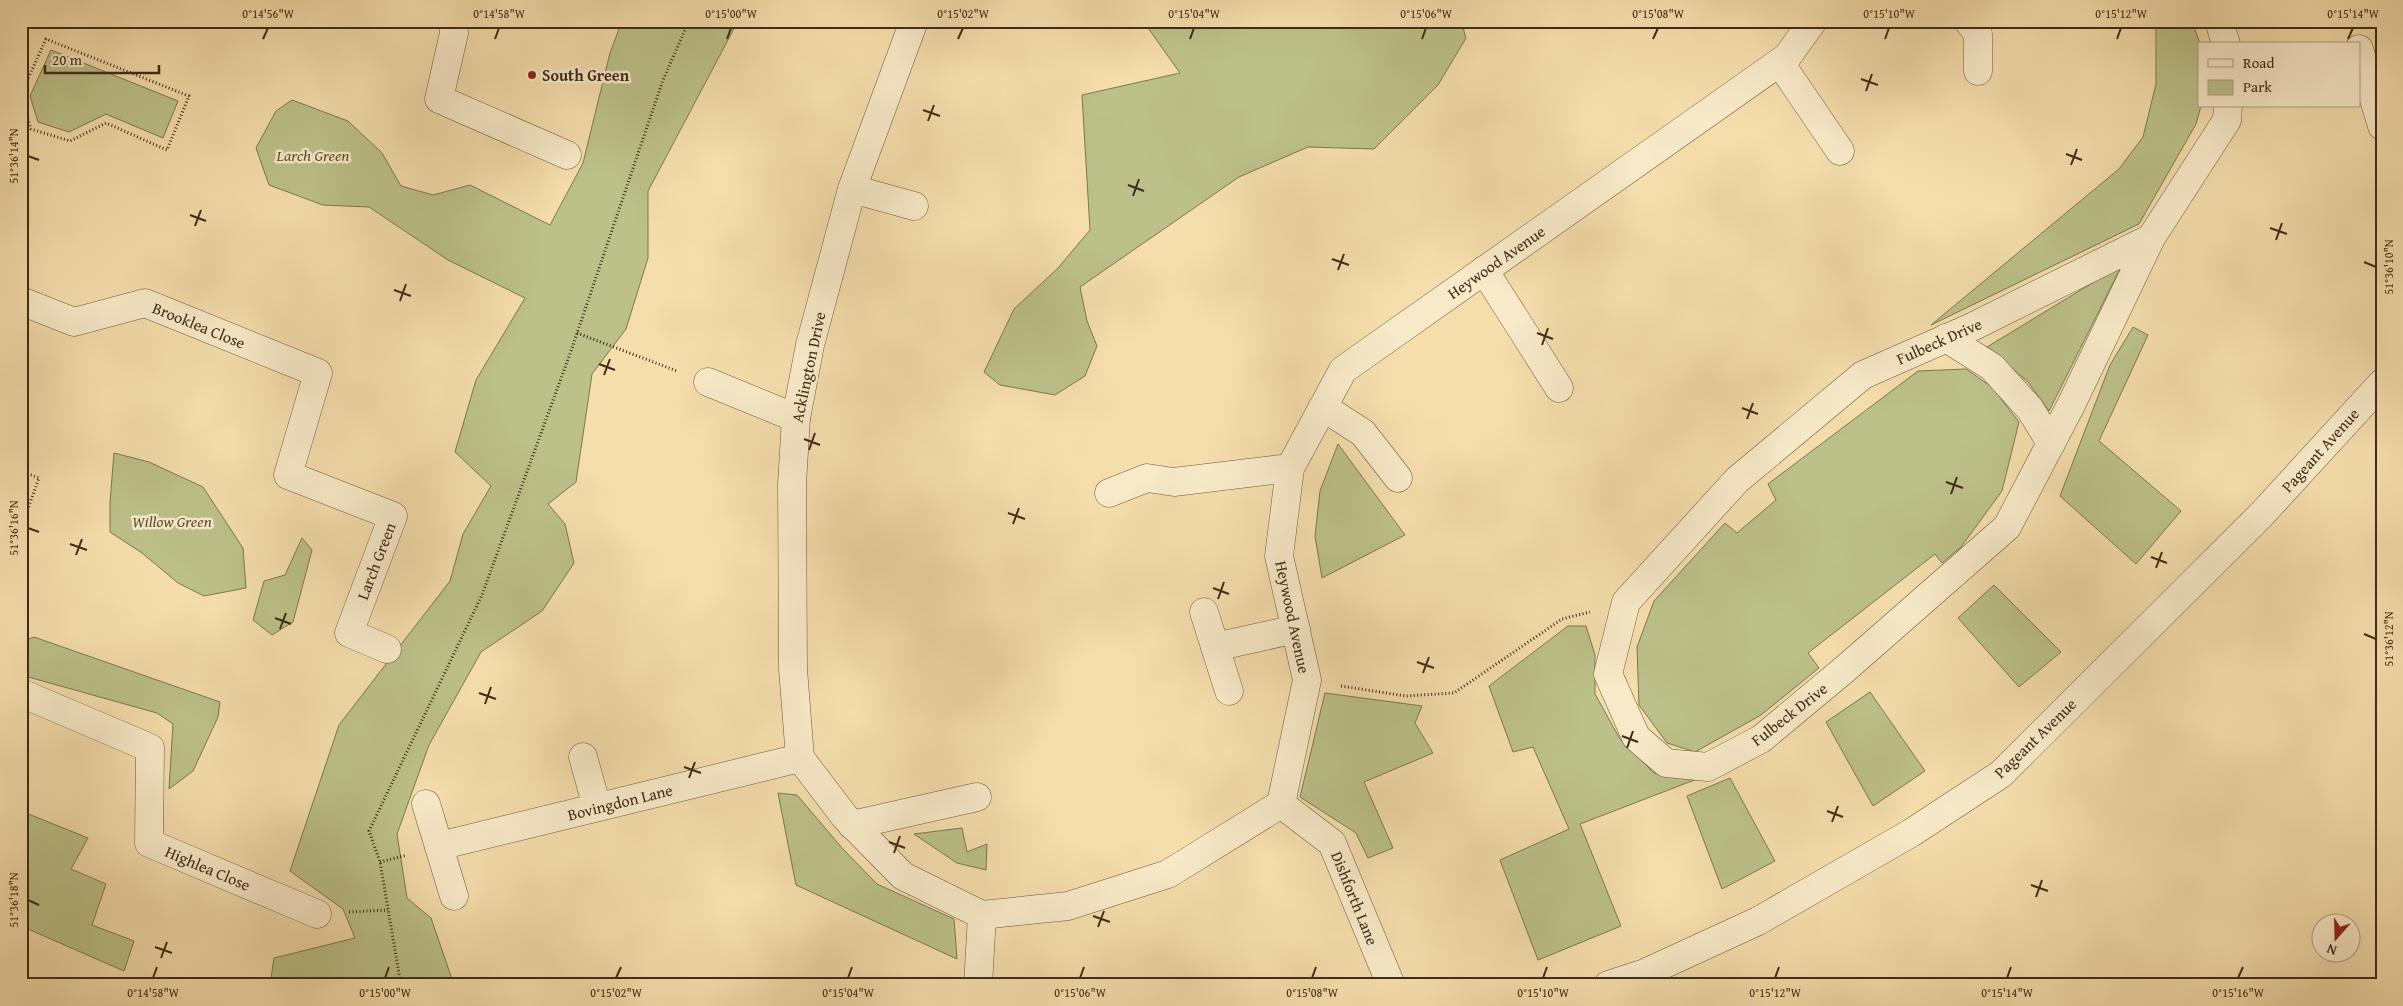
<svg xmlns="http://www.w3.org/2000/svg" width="2403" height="1006" font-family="'Gentium Book Plus',serif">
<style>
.green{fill:#bcc189;stroke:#7e7650}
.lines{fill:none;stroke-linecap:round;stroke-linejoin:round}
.minor-casing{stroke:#6c583d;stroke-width:29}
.path{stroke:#3f2b18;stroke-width:3;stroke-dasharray:1 2.5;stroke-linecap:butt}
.minor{stroke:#f8eac9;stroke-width:28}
.ticks{fill:none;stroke:#3f2b18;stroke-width:2}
.poi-dot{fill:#8f2418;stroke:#f8eac9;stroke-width:2}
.labels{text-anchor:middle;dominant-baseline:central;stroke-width:5;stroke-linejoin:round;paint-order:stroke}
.poi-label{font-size:16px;font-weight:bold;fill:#3f2b18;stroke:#f8eac9;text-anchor:start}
.park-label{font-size:16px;font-style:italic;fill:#5e5034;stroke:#f8eac9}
.street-label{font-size:16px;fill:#3f2b18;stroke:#f8eac9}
.neatline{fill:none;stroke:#3f2b18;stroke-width:2}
.ticks-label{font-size:12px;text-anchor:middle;fill:#3f2b18}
</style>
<rect width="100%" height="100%" fill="#f5deac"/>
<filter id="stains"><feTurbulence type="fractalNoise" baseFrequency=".004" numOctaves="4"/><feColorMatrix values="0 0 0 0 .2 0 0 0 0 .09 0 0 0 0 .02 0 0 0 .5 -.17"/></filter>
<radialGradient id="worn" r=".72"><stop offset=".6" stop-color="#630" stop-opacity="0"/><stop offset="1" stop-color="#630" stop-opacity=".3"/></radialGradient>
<g class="green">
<polygon points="622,21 738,21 648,191 648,258 626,329 592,374 576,482 548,504 565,524 574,563 542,611 481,652 429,745 397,834 407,898 431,918 454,985 270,985 274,958 355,938 343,909 290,871 339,725 450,581 463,534 491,486 455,452 476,380 525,298 448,260 369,207 323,205 269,185 256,148 276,111 292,100 348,121 382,153 401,186 433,195 470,185 550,225 583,163 610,53"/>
<polygon points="1143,21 1461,21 1466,38 1438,85 1374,149 1308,147 1239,177 1080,287 1087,321 1097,346 1085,376 1055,395 1000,385 984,372 1014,309 1058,268 1090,230 1082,95 1180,73"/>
<polygon points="2156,21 2193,24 2200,44 2199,106 2201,106 2196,124 2139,224 1931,325 2119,169 2143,137 2156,84"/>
<polygon points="51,50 178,101 163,138 106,114 69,132 38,122 30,96"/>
<polygon points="2122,265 2049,411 2028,382 1987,347"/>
<polygon points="2133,327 2148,335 2099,441 2181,511 2136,564 2060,496 2110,365"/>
<polygon points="1966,369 1992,387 2019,422 2002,491 1961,547 1942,563 1935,554 1808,653 1819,668 1761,715 1695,752 1667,743 1639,705 1637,647 1654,601 1725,523 1737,533 1776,500 1768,484 1918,371"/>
<polygon points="1338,444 1405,535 1322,578 1315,536 1320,491"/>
<polygon points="114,453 149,462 203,487 243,548 246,588 204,596 178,583 142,553 110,532 110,502"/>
<polygon points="302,538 312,550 293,622 272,635 253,620 264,581 285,575"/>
<polygon points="1994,585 2061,652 2019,687 1958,618"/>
<polygon points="1568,626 1586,626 1595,655 1595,694 1620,739 1654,773 1697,779 1580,824 1621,926 1538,960 1500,860 1569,829 1533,747 1513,752 1489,686"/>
<polygon points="34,637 220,702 218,717 193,771 169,789 173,724 157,713 21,675 21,642"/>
<polygon points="1870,692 1925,771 1873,806 1826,722"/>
<polygon points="1325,693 1422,706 1415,723 1433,753 1364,782 1393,848 1368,858 1356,833 1300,797"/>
<polygon points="1730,778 1775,861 1722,889 1687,796"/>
<polygon points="778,793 797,795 842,848 877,884 954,919 957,959 796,885"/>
<polygon points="21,811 88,838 71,869 106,884 92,925 134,941 124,971 21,926"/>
<polygon points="962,828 967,852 987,844 986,870 957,863 914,834"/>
</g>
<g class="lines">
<defs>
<g id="minor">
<polyline points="453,21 454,33 439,99 567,155"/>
<polyline points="1968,21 1978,34 1978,71"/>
<polyline points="2219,21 2226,44"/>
<polyline points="2359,49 2382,126"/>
<polyline points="1780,63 1840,151"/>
<polyline points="852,189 914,206"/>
<polyline points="2151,238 1972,327 1863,375 1737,480 1626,602 1608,674 1636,737 1666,763 1708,767 1761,739 1845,669 2007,527 2071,405 2151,238 2227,120 2228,106"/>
<polyline points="1484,270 1559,388"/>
<polyline points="21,301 74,322 145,303 318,373 288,475 393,516 349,633 387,649"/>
<polyline points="1946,338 1992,367 2030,409 2051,443"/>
<polyline points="708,382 796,418"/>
<polyline points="1323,407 1363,433 1398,478"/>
<polyline points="1109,493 1147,478 1174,482 1290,468"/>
<polyline points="1204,612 1229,691"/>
<polyline points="1215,647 1296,629"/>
<polyline points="21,693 150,748 149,843 317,914"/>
<polyline points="583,757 597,807"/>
<polyline points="800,758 845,817 903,876 982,915 1068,906 1168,874 1281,804 1307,680 1279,556 1290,468 1343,370 1787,57 1813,21"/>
<polyline points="800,758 793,669 792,484 796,418 810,345 852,189 914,21"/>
<polyline points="426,804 454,896"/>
<polyline points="1281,804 1332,843 1391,985"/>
<polyline points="852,825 977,797"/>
<polyline points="439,846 800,758"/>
<polyline points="978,985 982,915"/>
<polyline points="1608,985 1645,973 1758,921 1911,833 2001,774 2262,514 2382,383"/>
</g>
</defs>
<use href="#minor" class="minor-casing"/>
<g class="path">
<polyline points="21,94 46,39 189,96 167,150 106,123 70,141 31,129 21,98"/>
<polyline points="577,333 677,371"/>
<polyline points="21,471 39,478 21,528"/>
<polyline points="1341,686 1406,696 1454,693 1562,619 1590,612"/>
<polyline points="380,862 407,855"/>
<polyline points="349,912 388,910"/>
<polyline points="401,985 380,862 369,831 482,595 571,351 663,80 689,21"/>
</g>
<use href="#minor" class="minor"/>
</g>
<path class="ticks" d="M263,39L268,28M495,39L499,28M727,39L731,28M958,39L963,28M1190,39L1194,28M1422,39L1426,28M1653,39L1658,28M1885,39L1889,28M2117,39L2121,28M2348,39L2353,28M1861,79L1878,85M1866,91L1872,74M923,110L940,116M928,121L934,105M2066,154L2082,160M28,156L39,160M2071,165L2077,149M1128,185L1144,191M1133,196L1139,179M190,215L206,221M195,226L201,210M2270,228L2287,234M2276,240L2282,223M1332,259L1349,265M2364,262L2376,267M1338,270L1344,254M394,290L411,296M400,301L406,284M1537,333L1553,339M1542,345L1548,328M599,364L615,370M604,375L610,359M1742,408L1758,414M1747,419L1753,403M804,439L820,445M809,450L815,433M1946,482L1963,488M1951,494L1957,477M1008,513L1025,519M1013,524L1019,508M28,528L39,532M70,544L87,550M76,555L82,539M2151,557L2167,563M2156,568L2162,552M1213,588L1229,594M1218,599L1224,582M275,618L291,624M280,629L286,613M2364,634L2376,639M1417,662L1434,668M1423,673L1429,657M479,693L496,699M485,704L491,687M1622,736L1638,742M1627,748L1633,731M684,767L701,773M689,778L695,762M1827,811L1843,817M1832,822L1838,806M889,842L905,848M894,853L900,836M2031,885L2048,891M2036,897L2042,880M28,900L39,905M1093,916L1110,922M1098,927L1104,911M155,947L172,953M161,958L167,942M153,978L157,967M385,978L389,967M616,978L621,967M848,978L852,967M1080,978L1084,967M1312,978L1316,967M1543,978L1547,967M1775,978L1779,967M2007,978L2011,967M2238,978L2243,967"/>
<circle class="poi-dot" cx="532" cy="75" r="5"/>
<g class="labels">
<g class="poi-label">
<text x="542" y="75">South Green</text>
</g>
<g class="park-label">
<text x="313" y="155">Larch Green</text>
<text x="172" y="521">Willow Green</text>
</g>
<g class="street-label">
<text transform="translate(1496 262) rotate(-35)">Heywood Avenue</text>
<text transform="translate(199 325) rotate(22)">Brooklea Close</text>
<text transform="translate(1939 341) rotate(-24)">Fulbeck Drive</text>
<text transform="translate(808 367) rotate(-78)">Acklington Drive</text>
<text transform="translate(2320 450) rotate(-48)">Pageant Avenue</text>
<text transform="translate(376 561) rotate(-69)">Larch Green</text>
<text transform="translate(1293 617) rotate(78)">Heywood Avenue</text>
<text transform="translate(1789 714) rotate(-38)">Fulbeck Drive</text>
<text transform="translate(2035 738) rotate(-44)">Pageant Avenue</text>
<text transform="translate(620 802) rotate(-14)">Bovingdon Lane</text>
<text transform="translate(208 868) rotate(23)">Highlea Close</text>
<text transform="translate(1355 898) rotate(68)">Dishforth Lane</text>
</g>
</g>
<rect width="2403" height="1006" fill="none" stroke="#f5deac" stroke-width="55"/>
<rect x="2198" y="42" width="162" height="65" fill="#f8eac9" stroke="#ae9e82"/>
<rect x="2208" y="59" width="25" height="8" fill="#f8eac9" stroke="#ae9e82"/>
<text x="2243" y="68" font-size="15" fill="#3f2b18">Road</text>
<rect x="2208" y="80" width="25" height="15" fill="#bcc189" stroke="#ae9e82"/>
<text x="2243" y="92" font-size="15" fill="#3f2b18">Park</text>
<g transform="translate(2336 938) rotate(200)"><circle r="24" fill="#f8eac9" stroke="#ae9e82"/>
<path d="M0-4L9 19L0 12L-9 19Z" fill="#8f2418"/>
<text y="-8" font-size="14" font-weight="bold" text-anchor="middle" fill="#3f2b18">N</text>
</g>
<path d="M45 65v8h114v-8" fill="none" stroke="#3f2b18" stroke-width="2.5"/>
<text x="52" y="65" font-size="15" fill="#3f2b18" stroke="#f8eac9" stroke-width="4" paint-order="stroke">20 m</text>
<rect x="28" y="28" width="2348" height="950" class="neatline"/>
<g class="ticks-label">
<text x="268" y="18">0°14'56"W</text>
<text x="499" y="18">0°14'58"W</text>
<text x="731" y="18">0°15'00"W</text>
<text x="963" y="18">0°15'02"W</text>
<text x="1194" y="18">0°15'04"W</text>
<text x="1426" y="18">0°15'06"W</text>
<text x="1658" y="18">0°15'08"W</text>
<text x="1889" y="18">0°15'10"W</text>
<text x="2121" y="18">0°15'12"W</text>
<text x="2353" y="18">0°15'14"W</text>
<text transform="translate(14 156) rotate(-90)" y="4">51°36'14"N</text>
<text transform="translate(2389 267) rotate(-90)" y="4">51°36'10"N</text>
<text transform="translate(14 528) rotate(-90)" y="4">51°36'16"N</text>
<text transform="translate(2389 639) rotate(-90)" y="4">51°36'12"N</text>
<text transform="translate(14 900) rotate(-90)" y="4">51°36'18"N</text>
<text x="153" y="997">0°14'58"W</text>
<text x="385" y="997">0°15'00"W</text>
<text x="616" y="997">0°15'02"W</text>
<text x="848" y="997">0°15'04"W</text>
<text x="1080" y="997">0°15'06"W</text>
<text x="1312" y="997">0°15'08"W</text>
<text x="1543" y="997">0°15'10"W</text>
<text x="1775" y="997">0°15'12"W</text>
<text x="2007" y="997">0°15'14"W</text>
<text x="2238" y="997">0°15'16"W</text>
</g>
<rect width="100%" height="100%" filter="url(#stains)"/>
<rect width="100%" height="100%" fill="url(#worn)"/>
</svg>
